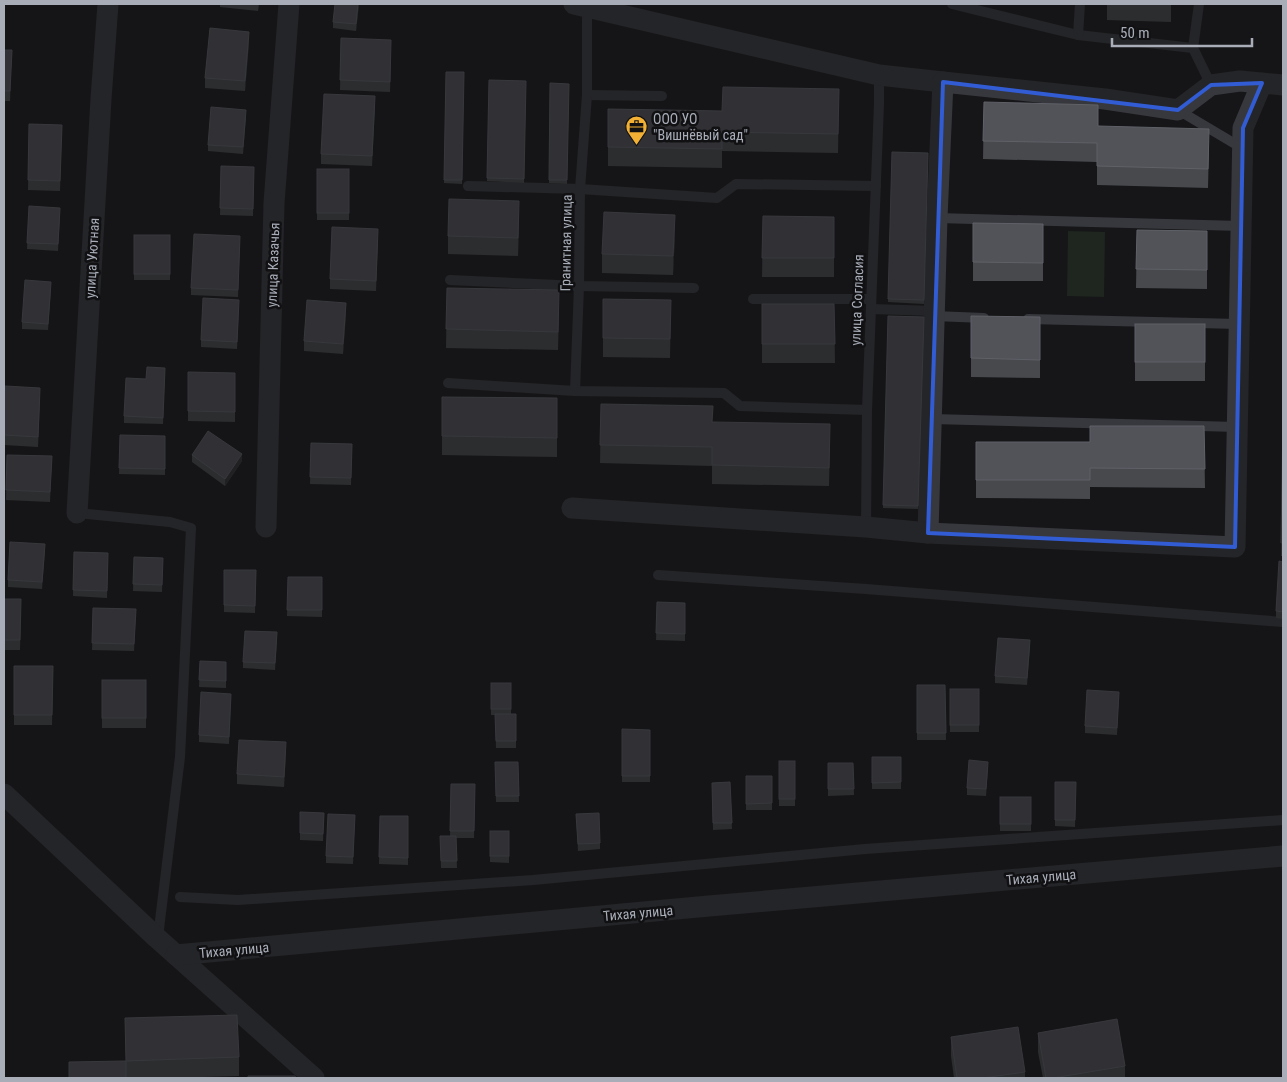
<svg xmlns="http://www.w3.org/2000/svg" width="1287" height="1082" font-family="'Roboto Condensed',sans-serif">
<style>
.green{fill:#1e261f}
.lines{fill:none;stroke-linecap:round;stroke-linejoin:round}
.lane{stroke:#37383d;stroke-width:10}
.street{stroke:#37383d;stroke-width:21}
.wall{fill:#47494d}
.shaded-wall{fill:#2f3033}
.building{fill:#525359;stroke:#5f6168}
.marked{fill:none;stroke:#325cd3;stroke-width:4;stroke-linejoin:round}
.labels{text-anchor:middle;dominant-baseline:central;stroke-width:5;stroke-linejoin:round;paint-order:stroke}
.poi-label{font-size:14px;fill:#a8adb8;stroke:#111113;text-anchor:start}
.street-label{font-size:14px;fill:#a8adb8;stroke:#111113}
</style>
<rect width="100%" height="100%" fill="#161618"/>
<polygon class="green" points="1068,231 1105,232 1104,297 1067,296"/>
<g class="lines">
<g class="lane">
<polyline points="952,4 1078,35 1193,48"/>
<polyline points="1199,4 1193,48 1211,85"/>
<polyline points="1078,35 1080,4"/>
<polyline points="587,95 662,96"/>
<polyline points="1178,110 1242,148"/>
<polyline points="468,186 580,189 717,198 736,184 876,186"/>
<polyline points="937,218 1241,226"/>
<polyline points="450,280 579,286 694,288"/>
<polyline points="753,299 871,299"/>
<polyline points="871,309 935,311"/>
<polyline points="934,316 984,318"/>
<polyline points="1028,319 1239,324"/>
<polyline points="448,383 575,391 724,393 740,406 867,410"/>
<polyline points="575,391 579,286 580,189 587,95 587,7"/>
<polyline points="932,419 1238,427"/>
<polyline points="77,513 170,522 191,528 180,757 158,937"/>
<polyline points="866,527 867,410 879,104 879,75"/>
<polyline points="658,575 866,589 1283,622"/>
<polyline points="180,897 238,900 533,880 865,849 1283,820"/>
</g>
<g class="street">
<polyline points="574,4 879,75 943,82"/>
<polyline points="1262,83 1243,128 1235,547 928,533 937,218 943,82 1105,99 1178,110 1211,85 1240,81 1283,85"/>
<polyline points="572,508 866,527 928,533"/>
<polyline points="77,513 101,99 108,4"/>
<polyline points="266,527 274,203 289,4"/>
<polyline points="4,794 157,938 314,1078"/>
<polyline points="176,955 709,906 1283,856"/>
</g>
</g>
<g class="wall">
<polygon points="220,4 259,4 258,11 220,7"/>
<polygon points="359,4 356,31 333,28 333,22"/>
<polygon points="1107,4 1171,4 1171,22 1107,20"/>
<polygon points="341,38 391,50 390,92 340,90"/>
<polygon points="249,42 245,91 205,88 205,78"/>
<polygon points="4,50 12,50 10,101 4,101"/>
<polygon points="446,72 464,72 462,184 444,183"/>
<polygon points="489,80 526,81 524,183 487,181"/>
<polygon points="550,83 569,84 567,184 549,183"/>
<polygon points="839,89 838,153 722,151 722,168 608,166 608,109 722,111"/>
<polygon points="984,102 1098,126 1209,147 1208,188 1097,185 1097,162 983,159"/>
<polygon points="375,106 372,166 321,164 321,154"/>
<polygon points="246,116 243,154 208,151 208,145"/>
<polygon points="29,124 62,125 60,191 28,190"/>
<polygon points="892,152 928,153 924,304 888,302"/>
<polygon points="221,166 254,167 253,216 220,215"/>
<rect x="317" y="169" width="32" height="51"/>
<polygon points="29,206 60,214 58,251 27,249"/>
<polygon points="763,216 834,217 834,277 762,277"/>
<polygon points="519,220 518,256 448,254 448,236"/>
<polygon points="973,223 1043,224 1043,281 973,281"/>
<polygon points="1137,230 1207,231 1207,289 1136,288"/>
<polygon points="675,234 673,275 602,273 602,254"/>
<rect x="134" y="235" width="36" height="45"/>
<polygon points="378,239 376,291 330,289 330,279"/>
<polygon points="240,243 238,297 191,295 191,288"/>
<polygon points="447,288 559,309 558,350 446,348"/>
<polygon points="51,289 48,330 22,329 22,322"/>
<polygon points="603,299 671,300 670,358 603,357"/>
<polygon points="762,304 834,304 835,363 762,363"/>
<polygon points="239,306 237,349 201,347 201,340"/>
<polygon points="346,313 343,354 304,351 304,341"/>
<polygon points="888,316 924,317 918,509 883,508"/>
<polygon points="971,316 1040,317 1040,378 971,377"/>
<rect x="1135" y="324" width="70" height="57"/>
<polygon points="165,368 163,424 124,423 124,416 146,379"/>
<polygon points="188,372 235,373 235,422 188,421"/>
<polygon points="442,397 557,398 557,457 442,455"/>
<polygon points="40,398 38,447 4,445 4,406"/>
<polygon points="601,404 713,422 830,443 829,486 712,484 712,466 600,463"/>
<polygon points="1283,419 1283,556 1281,556"/>
<polygon points="1204,426 1205,488 1090,487 1090,499 976,498 976,442 1090,442"/>
<polygon points="120,435 165,436 165,475 119,474"/>
<polygon points="311,443 352,444 351,485 310,484"/>
<polygon points="7,455 52,456 50,502 6,500"/>
<polygon points="192,455 242,461 225,486 192,462"/>
<polygon points="45,551 42,589 8,587 8,580"/>
<polygon points="74,552 108,553 107,598 73,596"/>
<polygon points="134,557 163,558 162,592 133,591"/>
<polygon points="1283,562 1283,619 1276,618 1276,611"/>
<polygon points="224,570 256,570 255,613 224,612"/>
<polygon points="288,577 322,577 322,617 287,616"/>
<polygon points="4,599 21,599 20,650 4,650"/>
<polygon points="657,602 685,603 685,641 656,640"/>
<polygon points="93,608 136,609 134,651 92,650"/>
<polygon points="277,639 275,670 243,668 243,662"/>
<polygon points="1030,647 1027,685 995,683 995,676"/>
<polygon points="200,661 226,662 226,688 199,687"/>
<polygon points="14,666 53,666 52,725 14,725"/>
<rect x="102" y="680" width="44" height="48"/>
<polygon points="491,683 511,683 511,714 516,714 516,748 496,748 495,715 491,715"/>
<polygon points="917,685 945,685 946,740 917,740"/>
<rect x="950" y="689" width="29" height="43"/>
<polygon points="1119,692 1117,735 1085,733 1085,726"/>
<polygon points="231,694 229,744 199,742 199,735"/>
<polygon points="622,729 650,730 650,782 622,782"/>
<polygon points="286,752 284,787 237,784 237,774"/>
<rect x="872" y="757" width="29" height="32"/>
<rect x="779" y="761" width="16" height="45"/>
<polygon points="495,762 518,762 519,802 496,802"/>
<polygon points="828,763 853,763 854,795 828,796"/>
<polygon points="988,768 986,796 967,795 967,788"/>
<rect x="746" y="776" width="26" height="34"/>
<polygon points="730,782 732,829 713,830 712,783"/>
<polygon points="1055,782 1076,783 1075,827 1055,826"/>
<polygon points="451,784 475,784 474,838 456,838 457,868 441,868 440,836 450,836"/>
<rect x="1000" y="797" width="31" height="34"/>
<polygon points="300,812 324,813 323,841 300,840"/>
<polygon points="576,814 600,843 600,849 578,851"/>
<polygon points="355,815 353,864 326,863 326,856"/>
<polygon points="380,816 408,816 408,865 379,864"/>
<polygon points="490,831 509,831 509,863 490,862"/>
<polygon points="125,1018 239,1057 239,1076 168,1078 69,1078 126,1061"/>
<polygon points="1038,1033 1125,1066 1125,1078 1043,1078 1038,1052"/>
<polygon points="951,1037 1025,1072 1025,1078 954,1078 951,1056"/>
</g>
<g class="shaded-wall">
<polygon points="358,4 359,4 356,31 356,24"/>
<polygon points="249,32 249,42 245,91 245,81"/>
<polygon points="519,201 519,220 518,256 518,238"/>
<polygon points="675,215 675,234 673,275 673,256"/>
<polygon points="346,303 346,313 343,354 343,344"/>
<polygon points="242,454 242,461 225,486 225,479"/>
<polygon points="286,742 286,752 284,787 284,777"/>
</g>
<g class="building">
<polygon points="335,4 358,4 356,24 333,22"/>
<polygon points="210,28 249,32 245,81 205,78"/>
<polygon points="341,38 391,40 390,82 340,80"/>
<polygon points="4,50 12,50 10,91 4,91"/>
<polygon points="446,72 464,72 462,180 444,180"/>
<polygon points="489,80 526,81 524,179 487,178"/>
<polygon points="550,83 569,84 567,180 549,180"/>
<polygon points="723,87 839,89 838,134 722,132 722,149 608,147 608,109 722,111"/>
<polygon points="324,94 375,96 372,156 321,154"/>
<polygon points="984,102 1098,105 1098,126 1209,129 1208,169 1097,166 1097,143 983,141"/>
<polygon points="211,107 246,110 243,147 208,145"/>
<polygon points="29,124 62,125 60,181 28,180"/>
<polygon points="892,152 928,153 924,300 888,299"/>
<polygon points="221,166 254,167 253,209 220,208"/>
<rect x="317" y="169" width="32" height="44"/>
<polygon points="449,199 519,201 518,238 448,236"/>
<polygon points="29,206 60,208 58,244 27,243"/>
<polygon points="604,212 675,215 673,256 602,254"/>
<polygon points="763,216 834,217 834,258 762,258"/>
<polygon points="973,223 1043,224 1043,263 973,262"/>
<polygon points="332,227 378,229 376,281 330,279"/>
<polygon points="1137,230 1207,231 1207,270 1136,269"/>
<polygon points="194,234 240,236 238,290 191,288"/>
<rect x="134" y="235" width="36" height="39"/>
<polygon points="25,280 51,282 48,324 22,322"/>
<polygon points="447,288 559,290 558,332 446,329"/>
<polygon points="203,298 239,300 237,342 201,340"/>
<polygon points="603,299 671,300 670,339 603,338"/>
<polygon points="307,300 346,303 343,344 304,341"/>
<polygon points="762,304 834,304 835,344 762,344"/>
<polygon points="888,316 924,317 918,506 883,505"/>
<polygon points="971,316 1040,317 1040,360 971,358"/>
<rect x="1135" y="324" width="70" height="38"/>
<polygon points="147,367 165,368 163,418 124,416 126,378 146,379"/>
<polygon points="188,372 235,373 235,412 188,411"/>
<polygon points="5,386 40,388 38,437 4,435"/>
<polygon points="442,397 557,398 557,438 442,436"/>
<polygon points="601,404 713,406 712,422 830,424 829,468 712,465 712,447 600,445"/>
<polygon points="1283,419 1283,543 1281,543"/>
<polygon points="1090,426 1204,426 1205,469 1090,468 1090,480 976,480 976,442 1090,442"/>
<polygon points="208,431 242,454 225,479 192,455"/>
<polygon points="120,435 165,436 165,469 119,468"/>
<polygon points="311,443 352,444 351,478 310,477"/>
<polygon points="7,455 52,456 50,492 6,490"/>
<polygon points="10,542 45,544 42,582 8,580"/>
<polygon points="74,552 108,553 107,591 73,590"/>
<polygon points="134,557 163,558 162,585 133,584"/>
<polygon points="1279,561 1283,562 1283,612 1276,611"/>
<polygon points="224,570 256,570 255,606 224,605"/>
<polygon points="288,577 322,577 322,610 287,610"/>
<polygon points="4,599 21,599 20,640 4,640"/>
<polygon points="657,602 685,603 685,634 656,633"/>
<polygon points="93,608 136,609 134,644 92,643"/>
<polygon points="245,631 277,632 275,663 243,662"/>
<polygon points="998,638 1030,640 1027,678 995,676"/>
<polygon points="200,661 226,662 226,681 199,680"/>
<polygon points="14,666 53,666 52,715 14,715"/>
<rect x="102" y="680" width="44" height="38"/>
<rect x="491" y="683" width="20" height="26"/>
<polygon points="917,685 945,685 946,733 917,733"/>
<rect x="950" y="689" width="29" height="36"/>
<polygon points="1087,690 1119,692 1117,728 1085,726"/>
<polygon points="201,692 231,694 229,737 199,735"/>
<polygon points="495,714 516,714 516,741 496,741"/>
<polygon points="622,729 650,730 650,776 622,776"/>
<polygon points="239,740 286,742 284,777 237,774"/>
<polygon points="872,757 901,757 901,782 872,783"/>
<polygon points="969,760 988,762 986,789 967,788"/>
<rect x="779" y="761" width="16" height="38"/>
<polygon points="495,762 518,762 519,796 496,796"/>
<polygon points="828,763 853,763 854,789 828,789"/>
<polygon points="746,776 772,776 772,803 746,804"/>
<polygon points="730,782 732,823 713,823 712,783"/>
<polygon points="1055,782 1076,782 1075,820 1055,820"/>
<polygon points="451,784 475,784 474,831 450,831"/>
<rect x="1000" y="797" width="31" height="27"/>
<polygon points="300,812 324,813 323,834 300,833"/>
<polygon points="599,813 600,843 578,844 576,814"/>
<polygon points="328,814 355,815 353,857 326,856"/>
<polygon points="380,816 408,816 408,858 379,857"/>
<rect x="490" y="831" width="19" height="25"/>
<polygon points="440,836 456,836 457,861 441,861"/>
<polygon points="237,1015 239,1057 126,1061 125,1018"/>
<polygon points="1117,1019 1125,1066 1053,1078 1046,1078 1038,1033"/>
<polygon points="1018,1027 1025,1072 983,1078 957,1078 951,1037"/>
<polygon points="126,1061 126,1078 69,1078 69,1062"/>
<polygon points="248,1076 295,1076 296,1078 248,1078"/>
</g>
<path d="M0 0H1287V1082H0ZM943,82L1178,110L1211,85L1262,83L1243,128L1235,547L928,533Z" fill="#161618" fill-opacity=".55" fill-rule="evenodd"/>
<path class="marked" d="M943,82L1178,110L1211,85L1262,83L1243,128L1235,547L928,533Z"/>
<defs>
<symbol id="office-pin" viewBox="-11 -11 22 30"><path d="M0 17L-7.5 6A9.5 9.5 0 1 1 7.5 6Z" fill="#f2b134" stroke="#111113"/><path d="M-6-3h4V-5.5h4V-3h4V5H-6ZM-1-4.5V-3h2v-1.5ZM-6 0V1H6V0Z" fill="#111"/></symbol>
</defs>
<g fill-rule="evenodd">
<use href="#office-pin" x="624" y="114" width="25" height="34"/>
</g>
<g class="labels">
<g class="poi-label">
<text x="653" y="119">ООО УО<tspan x="653" dy="16">"Вишнёвый сад"</tspan></text>
</g>
<g class="street-label">
<text transform="translate(566 243) rotate(-89)">Гранитная улица</text>
<text transform="translate(92 258) rotate(-87)">улица Уютная</text>
<text transform="translate(273 265) rotate(-88)">улица Казачья</text>
<text transform="translate(857 300) rotate(-88)">улица Согласия</text>
<text transform="translate(1041 877) rotate(-5)">Тихая улица</text>
<text transform="translate(638 913) rotate(-5)">Тихая улица</text>
<text transform="translate(234 950) rotate(-5)">Тихая улица</text>
</g>
</g>
<rect width="1287" height="1082" fill="none" stroke="#a8adb8" stroke-width="10"/>
<path d="M1112 38v8h140v-8" fill="none" stroke="#a8adb8" stroke-width="2.5"/>
<text x="1120" y="38" font-size="15" fill="#a8adb8" stroke="#111113" stroke-width="4" paint-order="stroke">50 m</text>
</svg>
